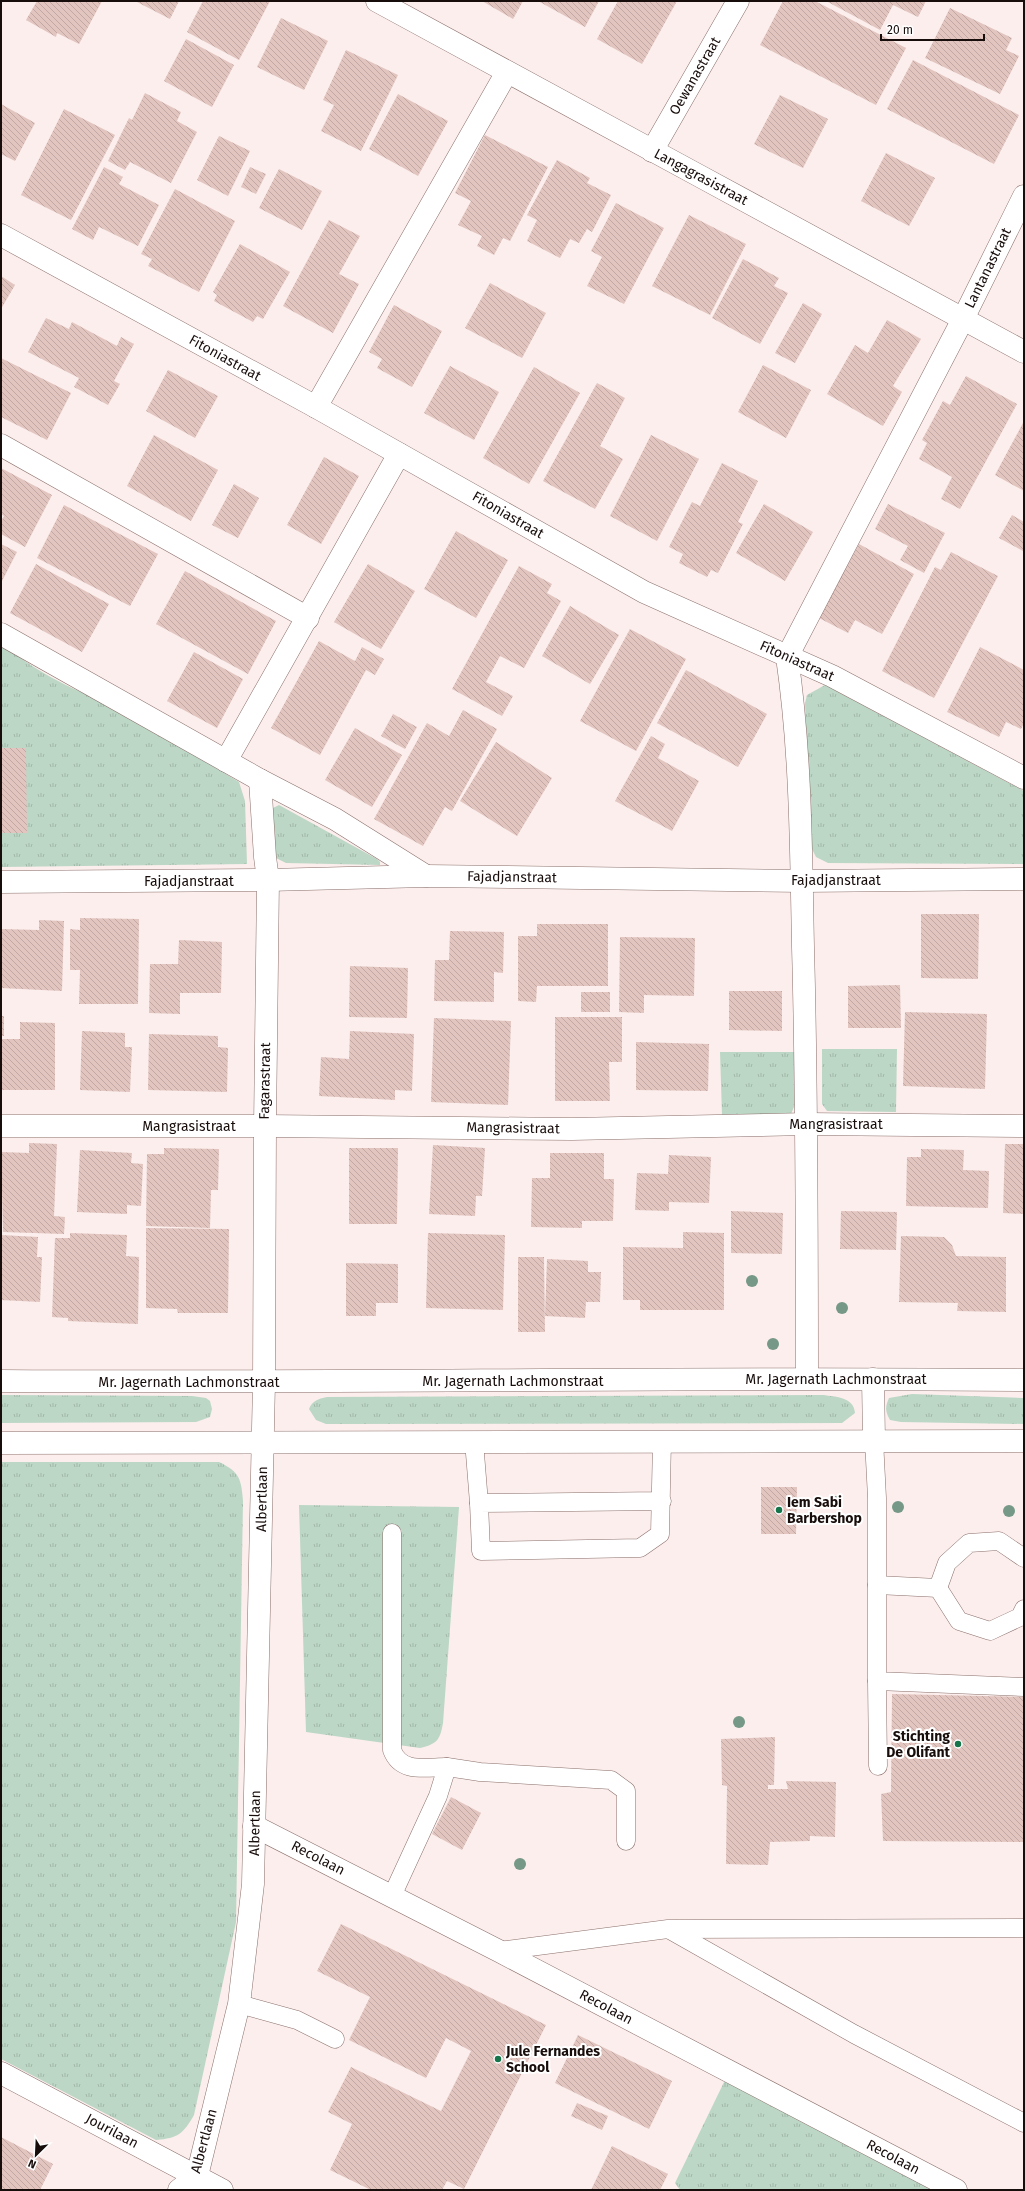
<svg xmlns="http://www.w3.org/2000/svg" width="1025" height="2191" font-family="'Fira Sans',sans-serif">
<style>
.grass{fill:url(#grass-tufts)}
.building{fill:url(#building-back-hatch)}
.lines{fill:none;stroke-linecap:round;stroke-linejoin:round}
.lane-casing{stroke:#8a6f6b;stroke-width:19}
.street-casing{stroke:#8a6f6b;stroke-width:23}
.secondary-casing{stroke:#8a6f6b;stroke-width:23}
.lane{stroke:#fff;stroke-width:18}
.street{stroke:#fff;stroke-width:22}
.secondary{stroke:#fff;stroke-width:22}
.tree{fill:#769886}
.poi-dot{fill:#17754b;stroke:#fff;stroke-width:1.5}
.labels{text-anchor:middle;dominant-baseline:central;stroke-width:4;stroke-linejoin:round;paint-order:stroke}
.street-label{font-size:14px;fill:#170d0b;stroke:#fff}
.poi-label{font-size:14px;font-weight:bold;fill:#170d0b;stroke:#fff;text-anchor:start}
</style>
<defs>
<pattern id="grass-tufts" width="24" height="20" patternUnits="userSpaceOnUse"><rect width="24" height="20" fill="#bcd7c6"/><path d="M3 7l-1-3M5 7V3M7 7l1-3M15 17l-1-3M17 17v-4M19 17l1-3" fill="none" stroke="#a1b7a9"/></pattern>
<pattern id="building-back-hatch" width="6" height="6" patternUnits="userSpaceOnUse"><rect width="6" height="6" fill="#e3c5c0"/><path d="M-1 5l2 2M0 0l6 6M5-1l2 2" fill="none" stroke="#c2a8a4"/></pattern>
</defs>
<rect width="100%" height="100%" fill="#fbeeec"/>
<g class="grass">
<path d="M1,642C29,668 73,691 109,703L239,782L245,801L247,864L1,867Z"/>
<polygon points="825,685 1024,791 1024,864 828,863 816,857 811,847 805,703 807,695"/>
<polygon points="279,805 377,859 380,862 380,865 286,863 276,858 269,813 273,808"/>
<polygon points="822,1049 897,1049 896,1112 827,1111 822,1104"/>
<polygon points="720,1052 796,1052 796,1102 791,1114 722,1115"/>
<path d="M912,1394L1024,1398V1424L901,1422L890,1420C885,1411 885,1407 889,1398Z"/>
<polygon points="1,1395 192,1396 206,1398 210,1401 212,1409 210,1417 196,1422 1,1423"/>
<path d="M823,1395C836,1397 854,1397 855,1413L842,1423L326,1424L316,1420L309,1409C312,1401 318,1399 327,1397Z"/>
<path d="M1,1462H219C240,1472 241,1479 243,1501L236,1922L194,2115C183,2134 178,2138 156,2140L1,2059Z"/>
<path d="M299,1505L459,1507L443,1723C440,1740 437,1744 420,1748L306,1732Z"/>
<polygon points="728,2074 949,2190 680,2190 675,2183"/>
</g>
<g class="building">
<polygon points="37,1 102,1 79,44 57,33 56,37 26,20"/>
<polygon points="135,1 179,1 170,19"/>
<polygon points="203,1 270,1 239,60 187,32"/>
<polygon points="482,1 523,1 513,19"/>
<polygon points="538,1 599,1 585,27"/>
<polygon points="618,1 677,1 642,64 597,39"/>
<polygon points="783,1 815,1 906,48 876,105 760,45"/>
<polygon points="826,1 926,1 918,17 893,5 880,30"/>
<polygon points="950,8 1012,38 1006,50 1019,56 1000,94 925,58"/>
<polygon points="281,18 328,41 304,90 257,67"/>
<polygon points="186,39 234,65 212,107 164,81"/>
<polygon points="346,50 398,75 361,151 321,131 334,105 323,100"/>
<polygon points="913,60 1019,115 994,164 887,109"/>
<polygon points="145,93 181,112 177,121 197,132 171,183 130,162 125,170 108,161 129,118 132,120"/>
<polygon points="398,94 448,121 418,176 369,149"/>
<polygon points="780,95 828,119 803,168 754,144"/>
<polygon points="1,104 35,123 15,161 1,154"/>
<polygon points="64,109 115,135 71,220 21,195"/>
<polygon points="485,135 548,167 510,241 503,238 494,255 477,246 482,236 458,225 471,201 455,193"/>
<polygon points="219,136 250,151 228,196 197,180"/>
<polygon points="886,153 935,178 909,226 861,201"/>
<polygon points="557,160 590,178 587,183 611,195 592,232 587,229 579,243 570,239 560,258 527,241 537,220 527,215"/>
<polygon points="104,167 123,177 119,184 159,205 138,246 99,227 93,240 72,229"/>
<polygon points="250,167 266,174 256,194 241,187"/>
<polygon points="279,169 322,191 302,230 259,208"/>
<polygon points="175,189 235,221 199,292 148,266 152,259 141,254"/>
<polygon points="616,203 664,228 624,304 587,286 602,257 591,251"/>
<polygon points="689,215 746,244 710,315 652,286"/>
<polygon points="329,220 360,236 339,274 359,284 333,333 283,306"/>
<polygon points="240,244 290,272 263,319 257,316 253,322 214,301 217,295 213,292"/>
<polygon points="743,259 779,278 774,286 788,293 760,344 712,318"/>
<polygon points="1,276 15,285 1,309"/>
<polygon points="490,283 546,313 522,358 465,328"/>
<polygon points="803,303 822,314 795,363 775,353"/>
<polygon points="394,305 442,331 412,387 377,368 382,359 369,352"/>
<polygon points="46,318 69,329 72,322 117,346 121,337 134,344 114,381 120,384 108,405 74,387 79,378 28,352"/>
<polygon points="887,320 921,339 893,386 902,392 883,426 827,394 855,345 868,353"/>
<polygon points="1,358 71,393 47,440 1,417"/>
<polygon points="763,365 811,390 786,438 738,412"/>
<polygon points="450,366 499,392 474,440 424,413"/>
<polygon points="534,367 580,393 529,484 483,458"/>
<polygon points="168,370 218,396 195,438 146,411"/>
<polygon points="966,376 1017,404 960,509 941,499 952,477 919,459 927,443 922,440 943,401 950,405"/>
<polygon points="597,383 625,398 600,446 623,459 595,509 543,481"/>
<polygon points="1024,421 1024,491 995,475"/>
<polygon points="154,435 218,470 191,521 127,486"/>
<polygon points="651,435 699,459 657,541 610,516"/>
<polygon points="324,457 359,476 321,544 287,525"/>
<polygon points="722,463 758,481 738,522 743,524 718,573 711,570 707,577 679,563 683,554 669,547 692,502 700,506"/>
<polygon points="1,468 52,495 25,547 1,534 1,521 4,516 1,514"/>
<polygon points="234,484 259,498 238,538 212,525"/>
<polygon points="764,504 813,532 785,581 736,553"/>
<polygon points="888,504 945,533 924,573 900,560 908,546 875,529"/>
<polygon points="64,505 158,554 130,606 37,558"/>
<polygon points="1012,515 1024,522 1023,551 999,538"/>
<polygon points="456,531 508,560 476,618 424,589"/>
<polygon points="1,544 17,552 1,583"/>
<polygon points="859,544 914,574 882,634 855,620 848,633 819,618"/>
<polygon points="951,552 998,576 934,698 882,671 935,567 941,570"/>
<polygon points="36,564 109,604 82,652 10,613"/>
<polygon points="368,564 415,591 381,649 334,622"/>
<polygon points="519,566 552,584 547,593 561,601 524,668 500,656 486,682 513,696 502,716 452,689"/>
<polygon points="185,571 276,621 248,674 156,624"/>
<polygon points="570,606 619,635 590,684 542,656"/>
<polygon points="630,629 686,659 636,751 580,721"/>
<polygon points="319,641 355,661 362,647 384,659 375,675 366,670 320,755 271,728"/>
<polygon points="980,647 1024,670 1024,723 1021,729 1006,722 999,737 947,712"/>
<polygon points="194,652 243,679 217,728 167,701"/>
<polygon points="686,670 767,714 738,767 657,723"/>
<polygon points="463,710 497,729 452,811 445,807 423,846 374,819 427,723 449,736"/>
<polygon points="393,714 417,727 405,749 381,736"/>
<polygon points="355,728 402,755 372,807 325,780"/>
<polygon points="651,736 665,744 658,758 699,781 672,831 615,801"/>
<polygon points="496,742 552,778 517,836 460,801"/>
<polygon points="1,748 26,748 27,833 1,833"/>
<polygon points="921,914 979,914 978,979 921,978"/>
<polygon points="80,918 139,919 138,1004 79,1004 80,970 70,970 70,929 80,930"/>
<polygon points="39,920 64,921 62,991 1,988 1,929 39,930"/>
<polygon points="537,924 608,924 608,986 537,986 536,1002 518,1001 518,936 537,936"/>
<polygon points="450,931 504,932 503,973 494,972 494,1002 434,1001 435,960 449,960"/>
<polygon points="620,937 695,938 694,996 644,995 644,1013 619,1012"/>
<polygon points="179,940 222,942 221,993 180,993 180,1014 149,1013 150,964 178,964"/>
<polygon points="350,966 408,968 407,1018 349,1017"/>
<polygon points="900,985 901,1028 848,1028 848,986"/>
<polygon points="729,991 782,991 782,1031 729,1030"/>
<rect x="581" y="992" width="29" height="20"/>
<polygon points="905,1012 987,1014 985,1089 903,1086"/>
<rect x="1" y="1016" width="3" height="20"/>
<polygon points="555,1017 622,1017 622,1062 609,1062 610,1101 555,1101"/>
<polygon points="434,1018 511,1021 508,1105 431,1102"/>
<polygon points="20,1022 55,1023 55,1090 1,1090 1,1039 20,1039"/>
<polygon points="82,1031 125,1033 125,1047 132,1047 130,1092 80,1090"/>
<polygon points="350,1031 414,1034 412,1091 395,1090 395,1100 319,1096 321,1057 349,1059"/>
<polygon points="149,1034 218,1036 218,1047 228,1048 227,1092 148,1090"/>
<polygon points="636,1042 709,1044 708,1091 636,1090"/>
<polygon points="29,1143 57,1144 54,1216 65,1217 64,1234 3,1232 1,1152 29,1153"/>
<polygon points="1005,1144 1024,1144 1024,1214 1003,1213"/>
<polygon points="433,1145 485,1148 482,1196 476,1196 475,1216 429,1214"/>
<polygon points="164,1148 219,1149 218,1190 211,1190 210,1228 146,1226 147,1154 164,1154"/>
<polygon points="349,1148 398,1148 397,1224 349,1224"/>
<polygon points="921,1149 964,1150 963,1170 989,1171 988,1208 906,1206 907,1157 921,1157"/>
<polygon points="80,1150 132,1153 131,1163 143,1164 141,1206 127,1205 127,1214 77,1212"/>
<polygon points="550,1153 604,1153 604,1179 614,1179 613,1221 582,1221 582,1228 531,1227 532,1178 550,1178"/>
<polygon points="669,1155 711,1157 709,1203 669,1202 669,1211 635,1210 637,1173 668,1174"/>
<polygon points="731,1211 783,1213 782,1254 731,1253"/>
<polygon points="841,1211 897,1212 896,1250 840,1249"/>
<polygon points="146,1228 229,1229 228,1313 178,1313 177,1309 146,1308"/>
<polygon points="683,1232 724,1233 724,1310 640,1310 640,1300 623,1300 623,1247 683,1248"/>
<polygon points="70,1233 127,1235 126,1256 139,1257 138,1324 68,1321 68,1318 52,1317 55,1238 70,1238"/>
<polygon points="428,1233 505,1235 503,1310 426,1308"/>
<polygon points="1,1235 38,1237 37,1257 42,1257 40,1302 1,1300"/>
<polygon points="901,1236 944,1237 952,1245 956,1256 1006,1257 1006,1312 957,1311 958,1303 899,1302"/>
<polygon points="518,1257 544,1257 545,1332 518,1332"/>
<polygon points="547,1259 588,1261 588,1272 601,1272 600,1302 586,1302 585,1318 545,1316"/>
<polygon points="346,1263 398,1264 398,1303 376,1303 376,1316 346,1316"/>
<polygon points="761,1487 797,1487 796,1534 761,1534"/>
<polygon points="892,1694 1024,1697 1024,1842 883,1841 881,1794 891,1792"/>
<polygon points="775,1737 774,1785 768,1785 768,1789 788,1789 786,1781 836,1782 835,1837 810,1836 810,1841 770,1842 768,1865 726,1864 727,1786 722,1785 721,1739"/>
<polygon points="451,1797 481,1813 462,1850 432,1834"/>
<polygon points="341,1924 546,2025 464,2189 447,2181 442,2190 371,2190 330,2170 352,2124 328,2112 351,2067 441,2111 471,2051 446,2038 426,2078 349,2040 370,1997 317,1971"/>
<polygon points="578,2035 672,2081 649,2129 555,2083"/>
<polygon points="577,2103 608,2116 602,2130 571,2116"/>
<polygon points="1,2137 53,2164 40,2190 1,2190"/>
<polygon points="612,2146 668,2174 660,2190 591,2190"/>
</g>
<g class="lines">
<defs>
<g id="lane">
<polyline points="874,1440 877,1498 877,1681 1024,1687"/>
<polyline points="474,1441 479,1503"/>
<polyline points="662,1501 479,1503 481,1551 640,1548 660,1534 662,1441"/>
<path d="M392,1533V1750C401,1774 426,1767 447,1767"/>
<polyline points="877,1585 938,1588"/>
<polyline points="938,1588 947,1563 969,1543 999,1541 1024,1558"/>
<polyline points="938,1588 959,1621 990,1631 1020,1617 1024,1609"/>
<polyline points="877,1681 878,1766"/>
<polyline points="392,1896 438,1796 447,1767 480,1772 611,1780 626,1791 626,1841"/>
<polyline points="670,1930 854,2034 1024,2123"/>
<polyline points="499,1951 668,1929 1024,1928"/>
<polyline points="239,2004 297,2020 335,2039"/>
</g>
<g id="street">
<path d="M377,1C592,119 809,234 1024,352"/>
<polyline points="652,151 738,1"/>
<polyline points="1,235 316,407 644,592 832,676 1024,778"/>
<polyline points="316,407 507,72"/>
<polyline points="1,445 308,618"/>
<polyline points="1,634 260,780 335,819 426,876"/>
<polyline points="226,761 399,454"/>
<polyline points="1,882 268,880 426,876 802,881 1024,879"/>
<polyline points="1,1126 265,1126 572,1129 807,1124 1024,1126"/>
<path d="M807,1378C807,1234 807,1091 803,947C801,850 801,753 787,657L963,319L1024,196"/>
<polyline points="254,1826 499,1951 956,2190"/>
<polyline points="1,2073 222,2190"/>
<polyline points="179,2190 197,2176 239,2004 253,1884 264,1383 265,1126 268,880 265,857 260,780"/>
</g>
<g id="secondary">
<polyline points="873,1379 874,1440"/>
<path d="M1,1381C342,1383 683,1377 1024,1380"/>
<polyline points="1,1443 1024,1441"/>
</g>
</defs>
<use href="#lane" class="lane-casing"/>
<use href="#street" class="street-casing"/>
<use href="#secondary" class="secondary-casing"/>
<use href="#lane" class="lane"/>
<use href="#street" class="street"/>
<use href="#secondary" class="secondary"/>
</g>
<g class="tree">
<circle cx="752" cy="1281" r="6"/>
<circle cx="842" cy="1308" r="6"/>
<circle cx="773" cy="1344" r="6"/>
<circle cx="836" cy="1502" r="6"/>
<circle cx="898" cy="1507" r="6"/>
<circle cx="1009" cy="1511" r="6"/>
<circle cx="739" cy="1722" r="6"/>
<circle cx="520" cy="1864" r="6"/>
</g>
<g class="poi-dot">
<circle cx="779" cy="1510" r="4"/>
<circle cx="958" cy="1744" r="4"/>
<circle cx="498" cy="2059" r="4"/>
</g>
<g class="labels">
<g class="street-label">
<text transform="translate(695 76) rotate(-60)">Oewanastraat</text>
<text transform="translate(701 177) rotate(28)">Langagrasistraat</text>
<text transform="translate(988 268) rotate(-64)">Lantanastraat</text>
<text transform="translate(225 358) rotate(29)">Fitoniastraat</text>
<text transform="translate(508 515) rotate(30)">Fitoniastraat</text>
<text transform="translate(797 661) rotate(24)">Fitoniastraat</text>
<text transform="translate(512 877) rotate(1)">Fajadjanstraat</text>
<text x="836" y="880">Fajadjanstraat</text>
<text x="189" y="881">Fajadjanstraat</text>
<text transform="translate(265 1081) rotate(-89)">Fagarastraat</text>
<text x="836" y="1124">Mangrasistraat</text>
<text x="189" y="1126">Mangrasistraat</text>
<text transform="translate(513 1128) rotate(1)">Mangrasistraat</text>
<text x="836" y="1379">Mr. Jagernath Lachmonstraat</text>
<text x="513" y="1381">Mr. Jagernath Lachmonstraat</text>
<text x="189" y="1382">Mr. Jagernath Lachmonstraat</text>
<text transform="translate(262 1499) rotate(-89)">Albertlaan</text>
<text transform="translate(255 1823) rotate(-89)">Albertlaan</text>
<text transform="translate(318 1858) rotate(27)">Recolaan</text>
<text transform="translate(606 2007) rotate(28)">Recolaan</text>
<text transform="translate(112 2131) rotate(28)">Jourilaan</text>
<text transform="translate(204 2141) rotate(-75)">Albertlaan</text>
<text transform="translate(893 2157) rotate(28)">Recolaan</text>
</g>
<g class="poi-label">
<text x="787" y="1502">Iem Sabi<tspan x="787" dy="16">Barbershop</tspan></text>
<text x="950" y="1736" text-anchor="end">Stichting<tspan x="950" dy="16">De Olifant</tspan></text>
<text x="506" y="2051">Jule Fernandes<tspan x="506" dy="16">School</tspan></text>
</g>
</g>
<rect width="1025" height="2191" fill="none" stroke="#170d0b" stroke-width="4"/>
<g transform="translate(36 2155) rotate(204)" stroke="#ffffff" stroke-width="3" paint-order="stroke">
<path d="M0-3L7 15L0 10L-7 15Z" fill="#170d0b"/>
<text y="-6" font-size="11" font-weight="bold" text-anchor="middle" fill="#170d0b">N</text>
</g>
<path d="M881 34v6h103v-6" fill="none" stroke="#170d0b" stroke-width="2"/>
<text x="887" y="34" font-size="12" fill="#170d0b" stroke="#ffffff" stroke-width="3" paint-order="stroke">20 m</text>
</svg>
